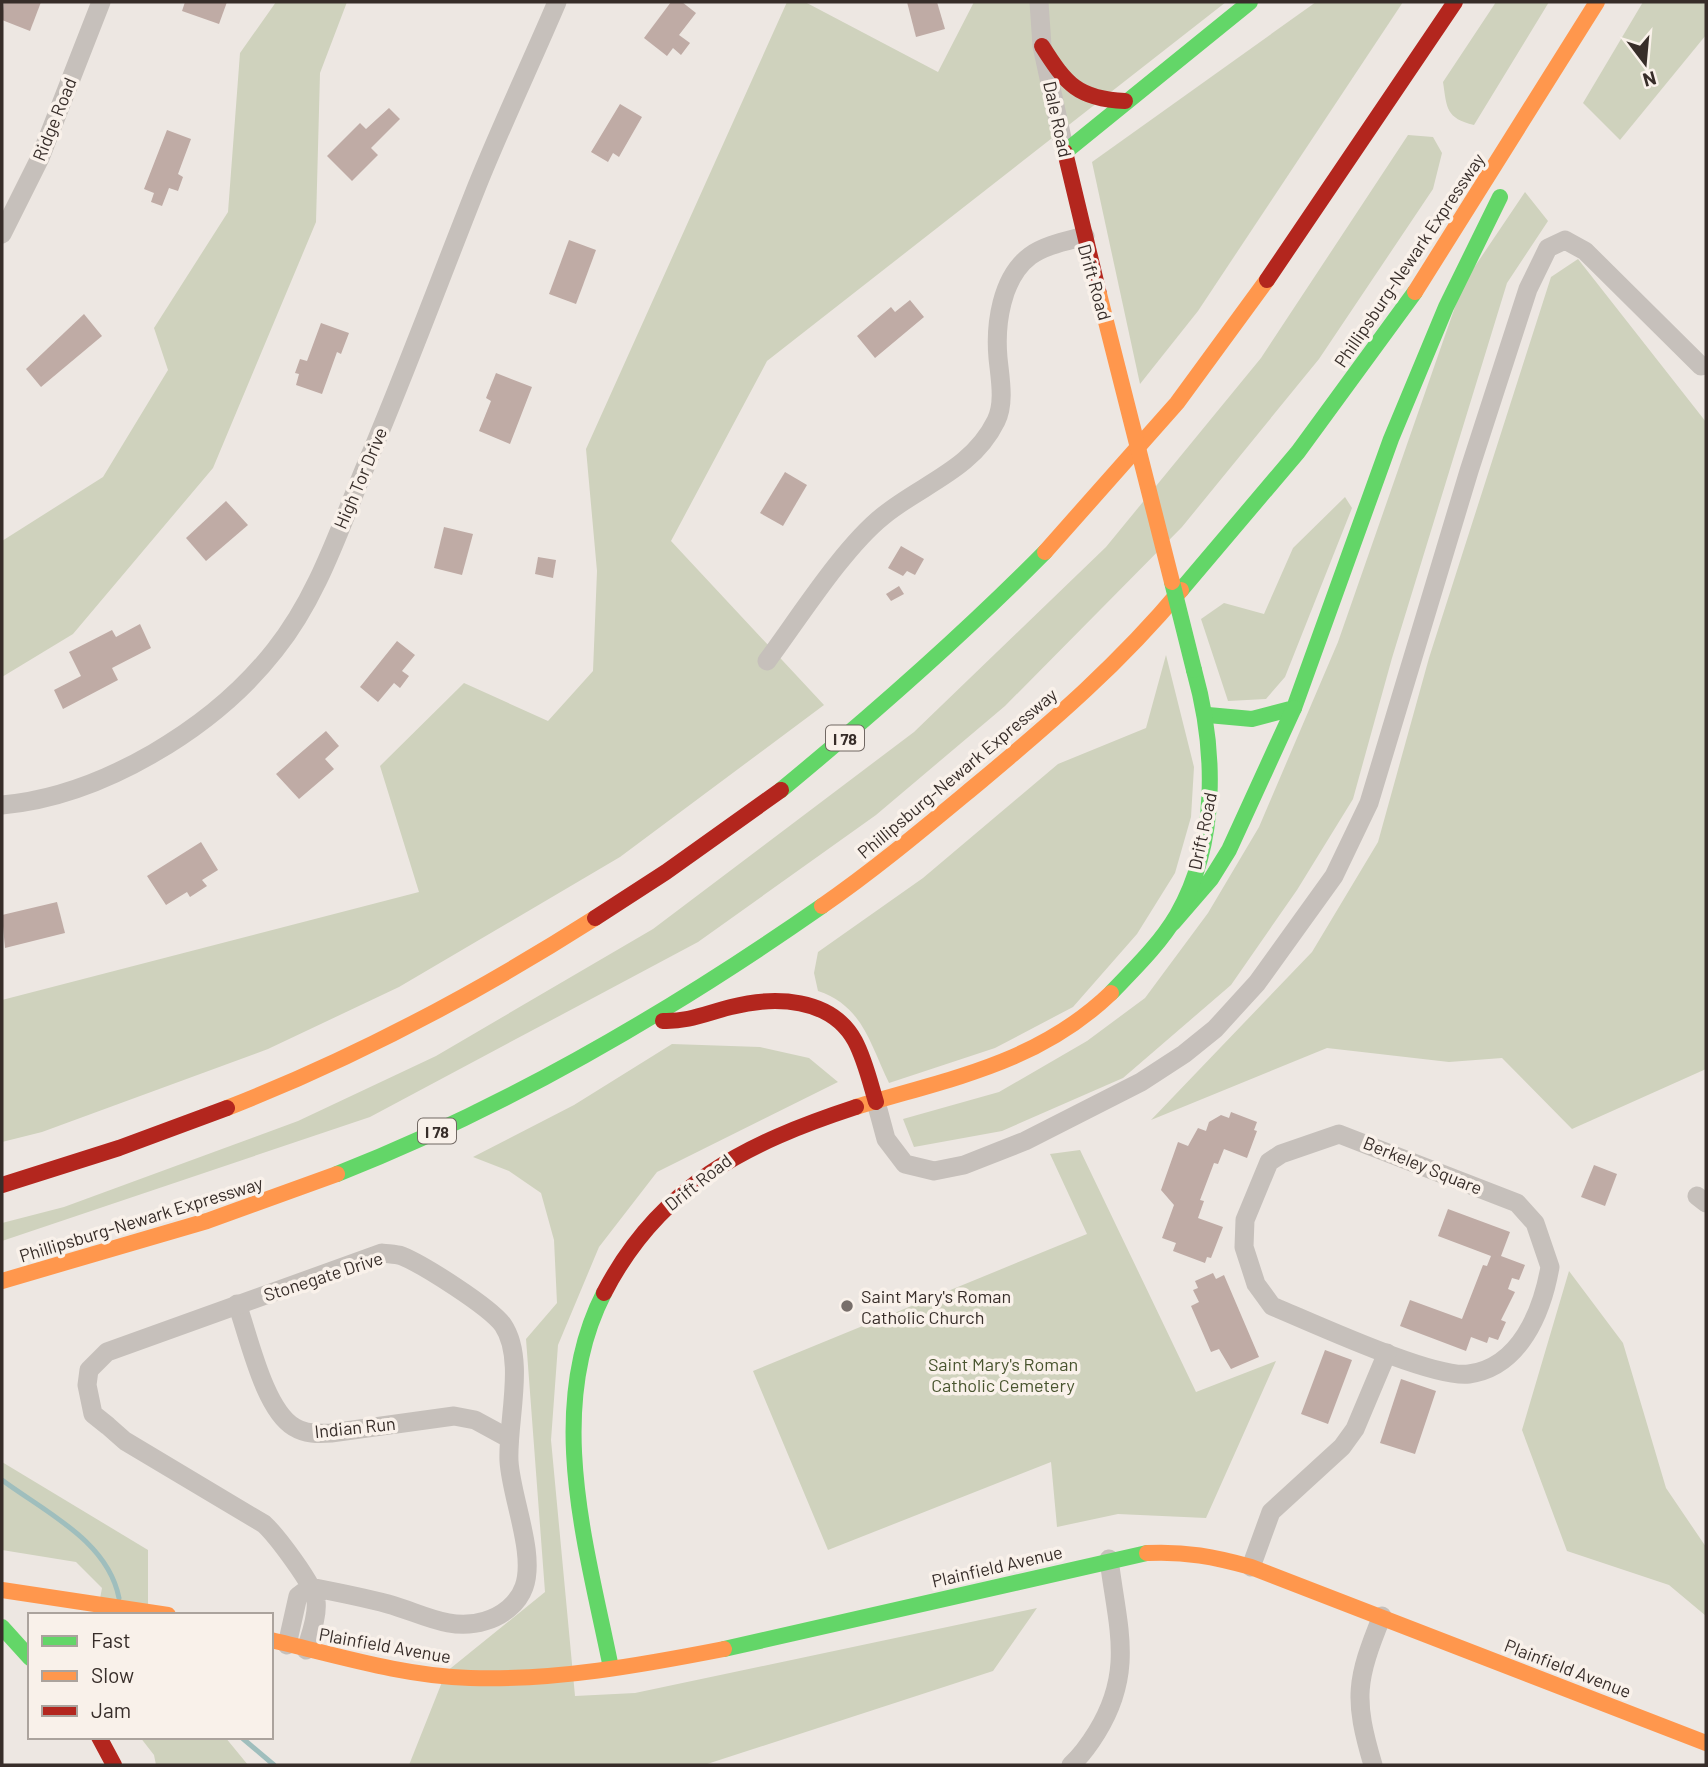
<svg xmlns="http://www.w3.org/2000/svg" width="1708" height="1767" font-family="Barlow,sans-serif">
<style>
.green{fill:#cfd2bd}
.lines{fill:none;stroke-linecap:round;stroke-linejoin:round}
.stream{stroke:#9fbebd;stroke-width:5}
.building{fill:#bfaba5}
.street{stroke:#c6c0bb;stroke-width:19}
.fast{stroke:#63d668;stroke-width:16}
.slow{stroke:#ff974d;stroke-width:16}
.jam{stroke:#b3261e;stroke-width:16}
.fast-bridge{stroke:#63d668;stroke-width:16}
.slow-bridge{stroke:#ff974d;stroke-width:16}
.poi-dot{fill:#776e6a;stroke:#f9f1ea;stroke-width:2.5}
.labels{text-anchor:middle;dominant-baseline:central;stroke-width:7;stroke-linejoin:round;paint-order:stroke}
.shield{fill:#f9f1ea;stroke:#716863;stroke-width:2}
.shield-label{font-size:16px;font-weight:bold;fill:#372d29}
.street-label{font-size:18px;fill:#372d29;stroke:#f9f1ea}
.poi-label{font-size:18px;fill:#372d29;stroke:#f9f1ea;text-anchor:start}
.park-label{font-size:18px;fill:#48542e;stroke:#f9f1ea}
</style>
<rect width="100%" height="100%" fill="#ede7e2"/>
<g class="green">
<polygon points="276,2 347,2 320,73 316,222 213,468 73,634 2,677 2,541 103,477 168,370 154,328 228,212 240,53"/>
<polygon points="787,2 805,2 938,72 974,2 1226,2 767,361 671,541 824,705 620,857 399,987 268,1049 42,1132 2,1142 2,1000 419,892 380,766 464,683 548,721 593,671 597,571 586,449"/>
<polygon points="1316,2 1403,2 1198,311 1140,384 1092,162"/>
<path d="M1496,2H1549L1474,125C1446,118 1447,109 1443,82Z"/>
<polygon points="1643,2 1706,2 1706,35 1620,140 1583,103"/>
<polygon points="1408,135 1433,137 1442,153 1433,189 1319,359 1182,527 1005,706 876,815 698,942 370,1117 2,1241 2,1223 64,1207 298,1121 436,1056 653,929 914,732 1106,547 1261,358"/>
<polygon points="1525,192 1548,221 1507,283 1392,658 1353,799 1297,890 1231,985 1123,1078 1002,1131 914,1147 903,1119 999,1092 1087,1041 1145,998 1208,913 1259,827 1338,642 1463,284"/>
<polygon points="1578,259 1706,422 1706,1069 1572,1129 1502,1058 1449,1062 1327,1048 1151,1120 1312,952 1378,842 1429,658 1551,277"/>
<polygon points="1345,497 1352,508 1285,677 1266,699 1228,701 1201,619 1224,603 1264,614 1293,548"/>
<path d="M1166,655L1194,767L1191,817L1175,873L1137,934L1073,1007L995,1048L889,1083C870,1044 863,1006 818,991L814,973L818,952L923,878L1058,764L1146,728Z"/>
<polygon points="672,1044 760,1047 809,1058 838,1082 657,1172 599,1247 558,1345 551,1440 575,1696 635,1693 1037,1608 993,1671 704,1765 409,1765 446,1672 545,1592 526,1339 557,1303 554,1240 541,1193 509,1171 473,1157 574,1105"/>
<polygon points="1080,1150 1196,1392 1276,1361 1206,1518 1118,1514 1057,1527 1051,1462 828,1550 753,1371 1087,1234 1050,1154"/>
<polygon points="1569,1271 1623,1343 1666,1488 1706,1547 1706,1616 1669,1585 1567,1551 1522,1430"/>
<polygon points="2,1462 148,1550 148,1615 97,1615 102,1588 76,1562 2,1550"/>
<polygon points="140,1737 225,1737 248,1765 156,1765 154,1755"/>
</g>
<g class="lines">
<g class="stream">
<path d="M2,1480C45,1512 108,1541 119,1598"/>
<polyline points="241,1737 274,1765"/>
</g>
</g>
<g class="building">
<polygon points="4,2 41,2 30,31 2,20"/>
<polygon points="185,2 227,2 219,24 182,11"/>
<polygon points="671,2 682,2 696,13 679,35 690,43 681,55 673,48 667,56 644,38"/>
<polygon points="907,2 937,2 945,29 916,37"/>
<polygon points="620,104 642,117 619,157 613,153 608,162 591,152"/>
<polygon points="389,108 400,119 371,148 378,155 352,181 327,156 360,123 366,129"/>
<polygon points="167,130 191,139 178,174 183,177 178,191 169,188 162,206 151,202 154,193 144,189"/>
<polygon points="569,240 596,250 576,304 549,294"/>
<polygon points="910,300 924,317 875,358 857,336 891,307 895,312"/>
<polygon points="84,314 102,336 41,387 26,369"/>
<polygon points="321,323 349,333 341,354 337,352 322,394 296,385 299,374 295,373 300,359 307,361"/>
<polygon points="496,373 532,387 510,444 479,431 491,401 486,398"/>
<polygon points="785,472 807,485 783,526 760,513"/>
<polygon points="226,501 248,525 206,561 186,538"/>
<polygon points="444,527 473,534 462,575 434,568"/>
<polygon points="901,546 924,559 915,575 907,571 903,576 888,568"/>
<polygon points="538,557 556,560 553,578 535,574"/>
<polygon points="899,586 904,594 891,601 886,594"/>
<polygon points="140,624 151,648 112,668 118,680 63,709 54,690 81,676 69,652 112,630 116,637"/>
<polygon points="397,641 415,655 402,671 409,676 400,688 394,683 378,702 360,687"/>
<polygon points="326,731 339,746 325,759 334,769 299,799 276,774"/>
<polygon points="201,842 218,870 202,880 207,886 190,897 187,892 166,905 147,876"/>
<polygon points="57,902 65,933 5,948 2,915"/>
<polygon points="1231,1112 1257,1122 1254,1130 1257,1131 1247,1158 1224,1149 1218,1164 1214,1163 1200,1200 1204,1201 1198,1218 1223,1227 1211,1258 1207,1257 1205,1263 1173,1251 1176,1243 1162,1238 1174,1205 1161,1190 1178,1142 1188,1146 1198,1128 1206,1131 1209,1122 1221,1115 1229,1118"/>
<polygon points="1594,1165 1617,1174 1605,1206 1581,1197"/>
<polygon points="1448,1209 1510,1232 1501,1256 1525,1265 1519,1280 1512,1278 1508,1289 1515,1292 1501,1320 1506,1322 1498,1340 1489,1337 1487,1343 1471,1337 1466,1351 1400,1326 1410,1300 1462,1319 1483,1265 1487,1266 1491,1256 1438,1236"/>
<polygon points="1213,1273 1216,1279 1224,1275 1259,1357 1231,1369 1219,1349 1211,1352 1191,1306 1199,1302 1193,1290 1198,1288 1195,1281"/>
<polygon points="1325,1350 1352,1360 1328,1424 1301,1414"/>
<polygon points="1401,1379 1436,1391 1415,1454 1380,1443"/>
</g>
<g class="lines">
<g class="street">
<polyline points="1039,2 1042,46 1065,152"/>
<polyline points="2,234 40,158 101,2"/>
<path d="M767,661C799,618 843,548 883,516C922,484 972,470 996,421C1005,403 1000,378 998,358C995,325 1001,278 1030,256C1045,245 1067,241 1085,236"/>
<path d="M2,805C102,796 214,728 275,650C321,593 343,517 372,451C409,363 442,274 477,186C502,124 531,63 557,2"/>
<polyline points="876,1102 886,1139 905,1164 934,1171 964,1165 1025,1141 1141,1082 1184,1054 1215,1029 1257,983 1334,876 1369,803 1469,471 1528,289 1548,248 1565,240 1585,251 1701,366"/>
<path d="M1339,1134L1517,1203L1535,1223L1550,1267C1542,1312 1520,1367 1469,1374C1433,1379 1311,1322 1272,1306L1256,1284L1244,1247L1245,1220L1269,1162L1281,1154Z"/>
<polyline points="1697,1196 1706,1203"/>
<path d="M237,1304C249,1337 264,1409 294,1427C305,1434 318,1434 331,1433L454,1416L475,1420L508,1438"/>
<polyline points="1251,1567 1271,1512 1342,1447 1355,1429 1387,1353"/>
<path d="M287,1645L298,1596L310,1587C336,1592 362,1597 388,1604C421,1613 450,1632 485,1621C502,1616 518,1604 524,1587C536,1554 511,1497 509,1461C507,1422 526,1359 503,1325C490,1307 424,1265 402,1256C396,1254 388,1254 382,1253L107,1352L89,1370L87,1385L93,1414L108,1426L125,1441L264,1524C276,1535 315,1586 316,1601C318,1616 310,1636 306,1650"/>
<path d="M1071,1765C1082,1755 1089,1745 1097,1732C1135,1670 1117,1626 1109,1559"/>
<path d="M1373,1765C1353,1698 1356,1680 1382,1616"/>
</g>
<g class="fast">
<polyline points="1065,152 1250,2"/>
<polyline points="1181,590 1298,452 1415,292"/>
<polyline points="1208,715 1252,719 1294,708 1391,439 1446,307 1500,197"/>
<path d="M781,790C873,714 961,637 1045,552"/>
<polyline points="1173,923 1211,879 1229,850 1294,708"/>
<path d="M1111,993C1134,969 1160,944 1177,915C1219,842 1216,748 1194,670"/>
<path d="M337,1174C510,1106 670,1012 822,906"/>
<path d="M604,1293C544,1410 587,1548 611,1668"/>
<polyline points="2,1627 30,1658"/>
<polyline points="724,1649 1147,1553"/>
</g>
<g class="slow">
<polyline points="1415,292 1597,2"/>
<polyline points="1045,552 1177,403 1267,280"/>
<path d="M822,906C877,868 929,824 981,781C1054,720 1120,663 1181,590"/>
<path d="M856,1107C950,1078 1037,1064 1111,993"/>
<path d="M227,1108C355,1058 479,992 595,918"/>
<polyline points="2,1281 207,1221 337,1174"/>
<path d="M1147,1553C1185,1551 1215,1557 1251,1567L1706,1743"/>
<polyline points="2,1590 168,1615"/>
<path d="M271,1640C336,1655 403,1676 470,1678C554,1681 642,1665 724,1649"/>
</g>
<g class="jam">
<path d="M1042,46C1066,84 1078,99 1125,101"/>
<polyline points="1065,152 1099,294"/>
<polyline points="1267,280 1455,2"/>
<polyline points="595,918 666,872 781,790"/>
<path d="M663,1021C688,1022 707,1013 731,1007C774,996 831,997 855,1041C865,1060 870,1082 876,1102"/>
<polyline points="2,1185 119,1148 227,1108"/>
<path d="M604,1293C659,1186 746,1143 856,1107"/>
<polyline points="99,1737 114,1765"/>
</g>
<polyline class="fast-bridge" points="1172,582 1194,670"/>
<polyline class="slow-bridge" points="1099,294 1172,582"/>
</g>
<circle class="poi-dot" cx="847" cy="1306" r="7"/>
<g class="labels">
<g class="shield">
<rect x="826" y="725.5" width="38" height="25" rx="5"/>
<rect x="418" y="1118.5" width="38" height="25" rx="5"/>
</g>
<g class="shield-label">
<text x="845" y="738">I 78</text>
<text x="437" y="1131">I 78</text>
</g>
<g class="street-label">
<text transform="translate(54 119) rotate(-68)">Ridge Road</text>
<text transform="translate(1058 119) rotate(78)">Dale Road</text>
<text transform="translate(1409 260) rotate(-56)">Phillipsburg-Newark Expressway</text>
<text transform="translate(1095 282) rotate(74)">Drift Road</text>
<text transform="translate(360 478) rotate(-67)">High Tor Drive</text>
<text transform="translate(957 773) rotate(-40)">Phillipsburg-Newark Expressway</text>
<text transform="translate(1202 831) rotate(-78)">Drift Road</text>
<text transform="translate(1423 1165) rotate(22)">Berkeley Square</text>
<text transform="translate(698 1182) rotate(-38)">Drift Road</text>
<text transform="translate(141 1219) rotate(-17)">Phillipsburg-Newark Expressway</text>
<text transform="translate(323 1276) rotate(-18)">Stonegate Drive</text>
<text transform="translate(355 1427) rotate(-6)">Indian Run</text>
<text transform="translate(997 1566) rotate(-13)">Plainfield Avenue</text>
<text transform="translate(385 1645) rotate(10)">Plainfield Avenue</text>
<text transform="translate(1568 1668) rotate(21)">Plainfield Avenue</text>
</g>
<g class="poi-label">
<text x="861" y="1296">Saint Mary's Roman<tspan x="861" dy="21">Catholic Church</tspan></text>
</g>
<g class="park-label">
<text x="1003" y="1364">Saint Mary's Roman<tspan x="1003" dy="21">Catholic Cemetery</tspan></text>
</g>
</g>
<rect width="1708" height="1767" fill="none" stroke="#372d29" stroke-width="7"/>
<rect x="28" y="1613" width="245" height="126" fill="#f9f1ea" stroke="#aba39d" stroke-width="2"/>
<rect x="42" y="1636" width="35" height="10" fill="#63d668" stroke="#aba39d" stroke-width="2"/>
<text x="91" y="1648" font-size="21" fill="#372d29">Fast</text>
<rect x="42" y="1671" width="35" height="10" fill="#ff974d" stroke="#aba39d" stroke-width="2"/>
<text x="91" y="1683" font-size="21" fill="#372d29">Slow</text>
<rect x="42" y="1706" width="35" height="10" fill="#b3261e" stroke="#aba39d" stroke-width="2"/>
<text x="91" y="1718" font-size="21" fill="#372d29">Jam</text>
<g transform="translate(1645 63) rotate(164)" stroke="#f9f1ea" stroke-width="5" paint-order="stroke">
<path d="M0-5L12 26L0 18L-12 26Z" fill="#372d29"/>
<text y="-10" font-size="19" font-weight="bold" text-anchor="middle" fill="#372d29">N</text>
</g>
</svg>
